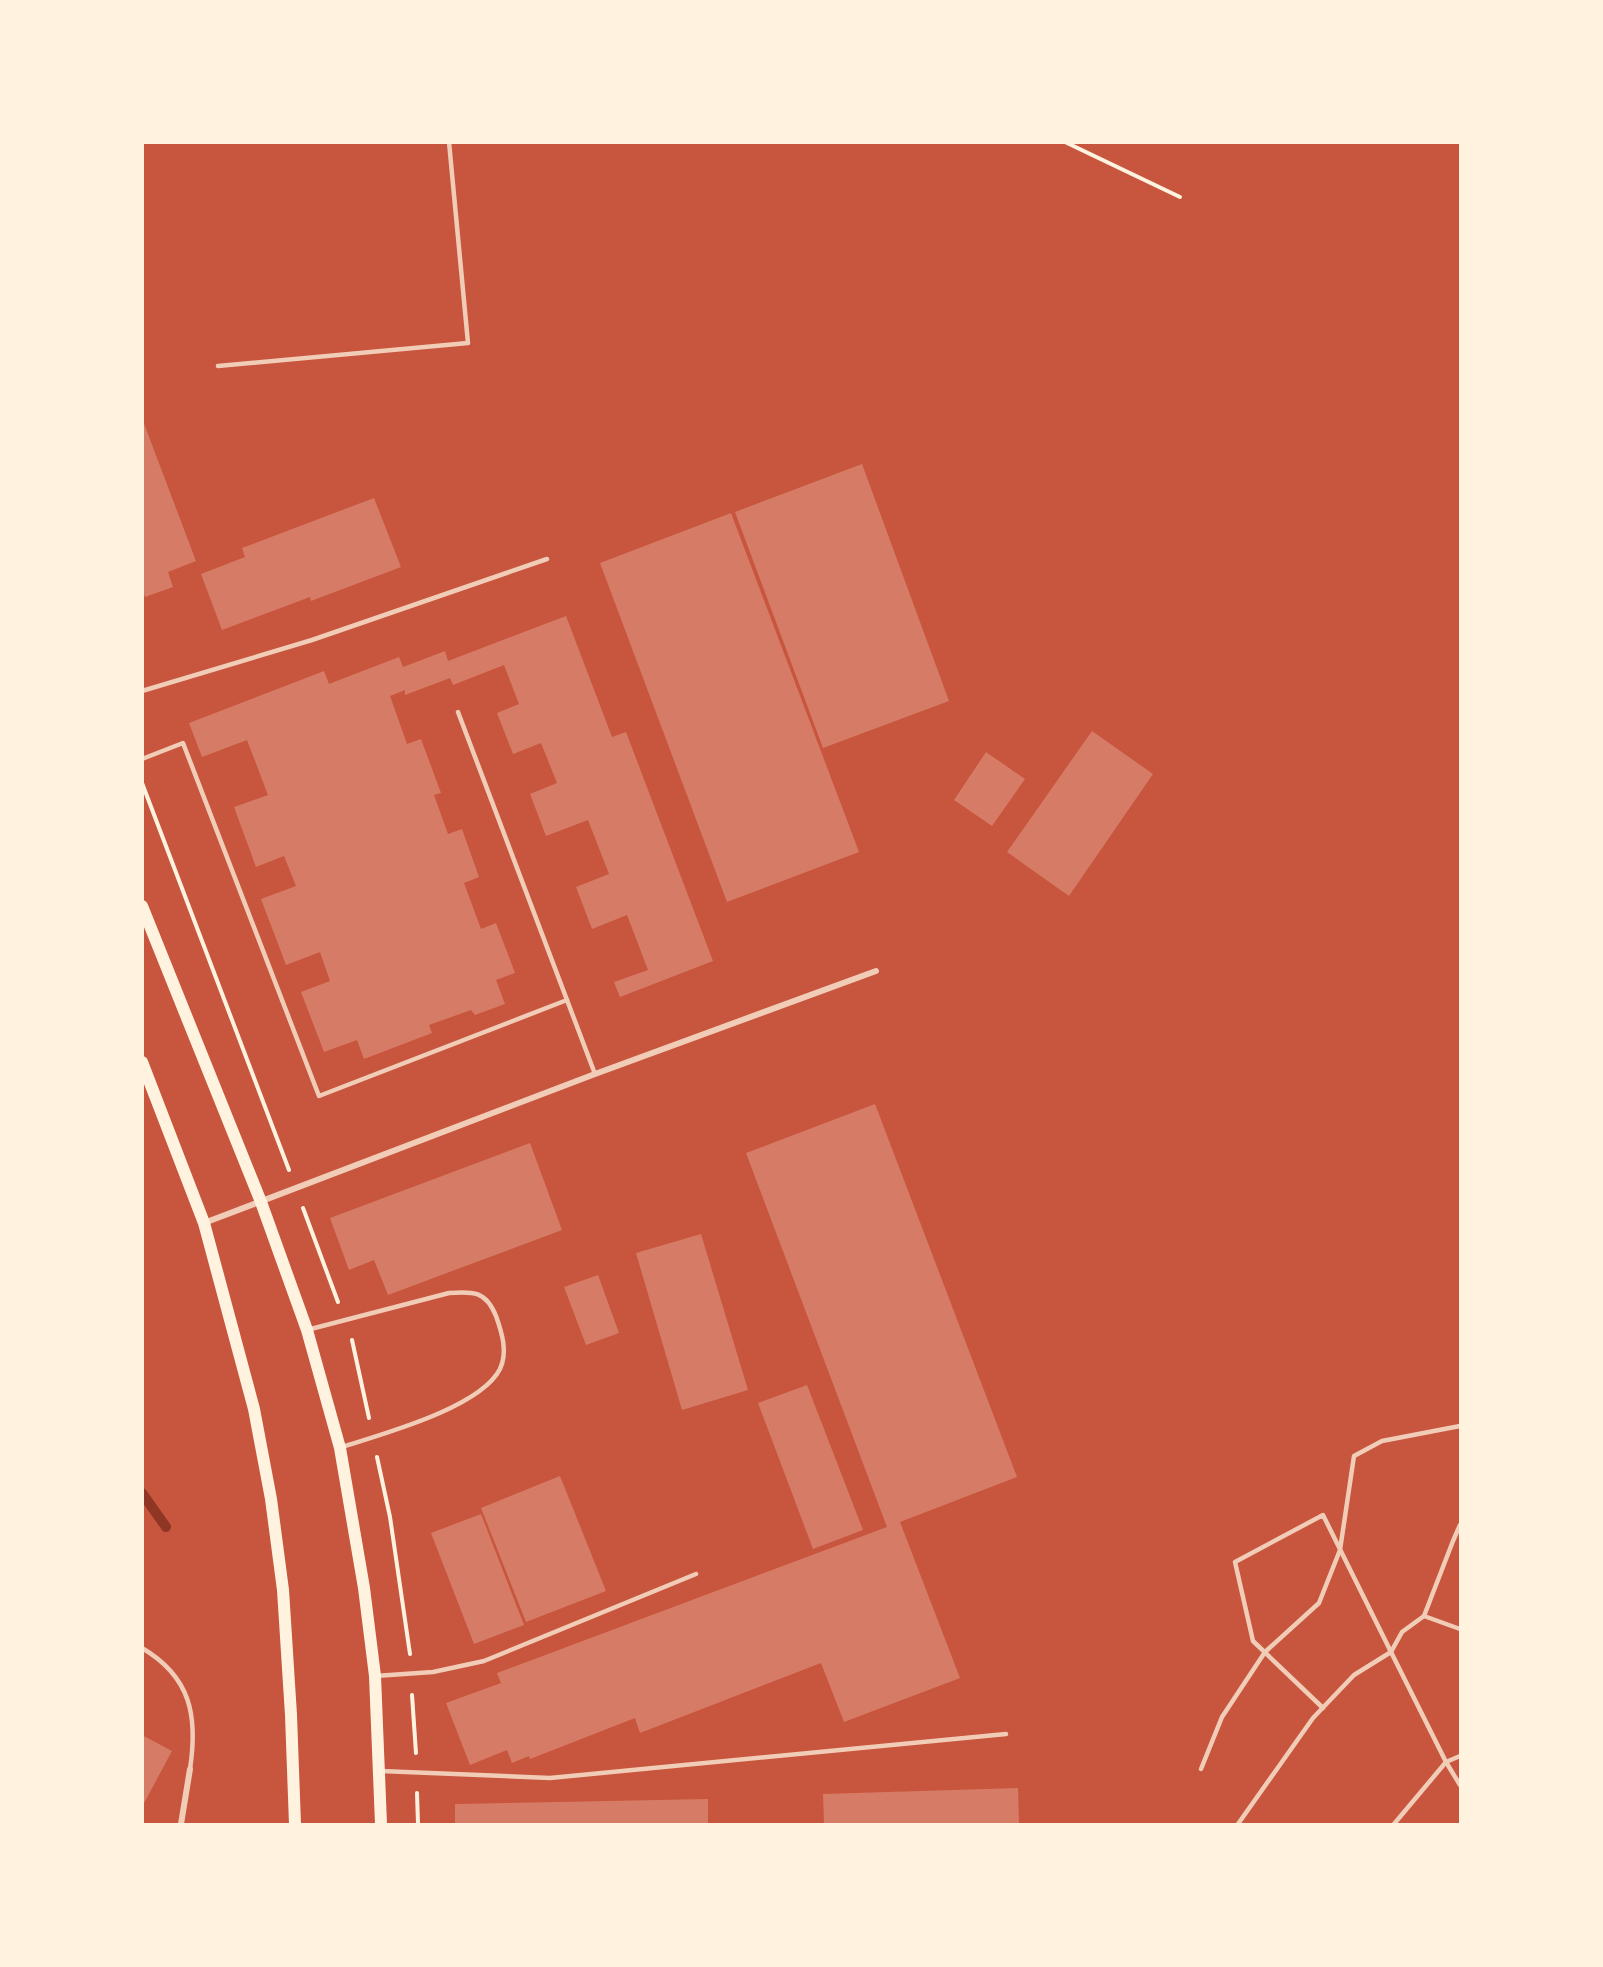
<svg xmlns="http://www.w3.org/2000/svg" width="1603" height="1967" font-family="'Fira Sans',sans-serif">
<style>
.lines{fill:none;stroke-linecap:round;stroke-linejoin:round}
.stream{stroke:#8f3625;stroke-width:10}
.building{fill:#d67c66}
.path{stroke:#fff3e0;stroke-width:4}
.service{stroke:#f1ccb7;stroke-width:4.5}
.minor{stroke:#f1ccb7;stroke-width:6}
.secondary{stroke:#fff3e0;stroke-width:12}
</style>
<rect width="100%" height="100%" fill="#c8553d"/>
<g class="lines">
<polyline class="stream" points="142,1493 166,1527"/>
</g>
<g class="building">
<polygon points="143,421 196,561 168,572 173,587 145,597 142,589"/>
<polygon points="862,464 949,701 823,748 735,512"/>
<polygon points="374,498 401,567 311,601 310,597 222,630 201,574 245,557 242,548"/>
<polygon points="731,513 859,852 727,902 600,563"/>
<polygon points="566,616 612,737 626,732 713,961 620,997 614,982 648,970 627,915 592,929 576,887 609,874 588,820 546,836 530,794 557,783 541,743 513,754 497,713 519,704 504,665 453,685 450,678 405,695 405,690 390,696 407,744 421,739 441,793 434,795 448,834 462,829 479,877 464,883 481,929 496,923 515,973 496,980 505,1004 475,1015 471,1010 429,1025 432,1033 364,1059 357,1040 324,1052 301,992 330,981 320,952 286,965 261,899 296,886 284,856 256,867 234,807 268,795 247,740 202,757 189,723 324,671 329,684 399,657 403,667 445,651 448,661"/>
<polygon points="1092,731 1153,774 1069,896 1007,852"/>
<polygon points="986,752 1025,779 992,826 954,800"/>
<polygon points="875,1104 1017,1477 900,1522 960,1678 844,1722 821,1663 640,1733 635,1718 530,1759 529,1756 512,1763 507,1750 470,1765 446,1703 501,1683 497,1673 887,1527 746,1153"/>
<polygon points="530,1143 562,1230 388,1295 374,1260 349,1270 330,1218"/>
<polygon points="701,1234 748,1390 682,1410 636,1253"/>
<polygon points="598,1275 619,1333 586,1345 564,1287"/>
<polygon points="807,1385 863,1530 813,1549 758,1403"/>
<polygon points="560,1476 606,1591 526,1622 481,1508"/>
<polygon points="481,1514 524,1625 474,1644 431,1533"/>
<polygon points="142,1735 172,1751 142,1807"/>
<polygon points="1018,1788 1019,1824 824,1824 823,1794"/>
<polygon points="708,1799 708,1824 455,1824 455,1804"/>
</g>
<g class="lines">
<g class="path">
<polyline points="1065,142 1180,197"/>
<polyline points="142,783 289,1170"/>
<polyline points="303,1208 338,1302"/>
<polyline points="352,1340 369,1418"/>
<polyline points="377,1457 390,1517 410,1654"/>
<polyline points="412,1695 416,1753"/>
<polyline points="417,1793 418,1824"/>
</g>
<g class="service">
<polyline points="218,366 468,343 449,142"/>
<polyline points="142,691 312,640 547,559"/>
<polyline points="458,712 595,1074"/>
<polyline points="142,759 183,743 319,1096 567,1000"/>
<path d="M307,1330L449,1293C473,1291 486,1291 496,1316C502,1333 508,1352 500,1369C480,1408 382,1434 342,1447"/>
<polyline points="1424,1616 1460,1629"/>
<path d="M142,1648C191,1677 198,1716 190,1769"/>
<polyline points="1391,1652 1402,1632 1424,1616 1453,1541 1460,1525"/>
<polyline points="375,1676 433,1672 484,1661 696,1574"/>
<polyline points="1323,1708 1253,1641 1235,1562 1323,1515 1391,1652"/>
<polyline points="1201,1769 1222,1717 1265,1652 1319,1603 1340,1550 1354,1456 1382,1441 1460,1426"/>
<polyline points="381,1771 550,1778 1006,1734"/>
<polyline points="1238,1824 1313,1718 1354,1675 1391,1652 1446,1762 1460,1785"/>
<polyline points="1394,1824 1446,1762 1460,1756"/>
</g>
<g class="minor">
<polyline points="204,1223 595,1074 876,971"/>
<polyline points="181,1824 190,1769"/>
</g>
<g class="secondary">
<polyline points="142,906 261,1202 307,1330 340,1448 364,1588 375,1676 381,1824"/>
<polyline points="142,1062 204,1223 254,1409 271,1499 283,1590 291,1715 295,1824"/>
</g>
</g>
<rect width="1603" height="1967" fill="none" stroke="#fff3e0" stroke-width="288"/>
</svg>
